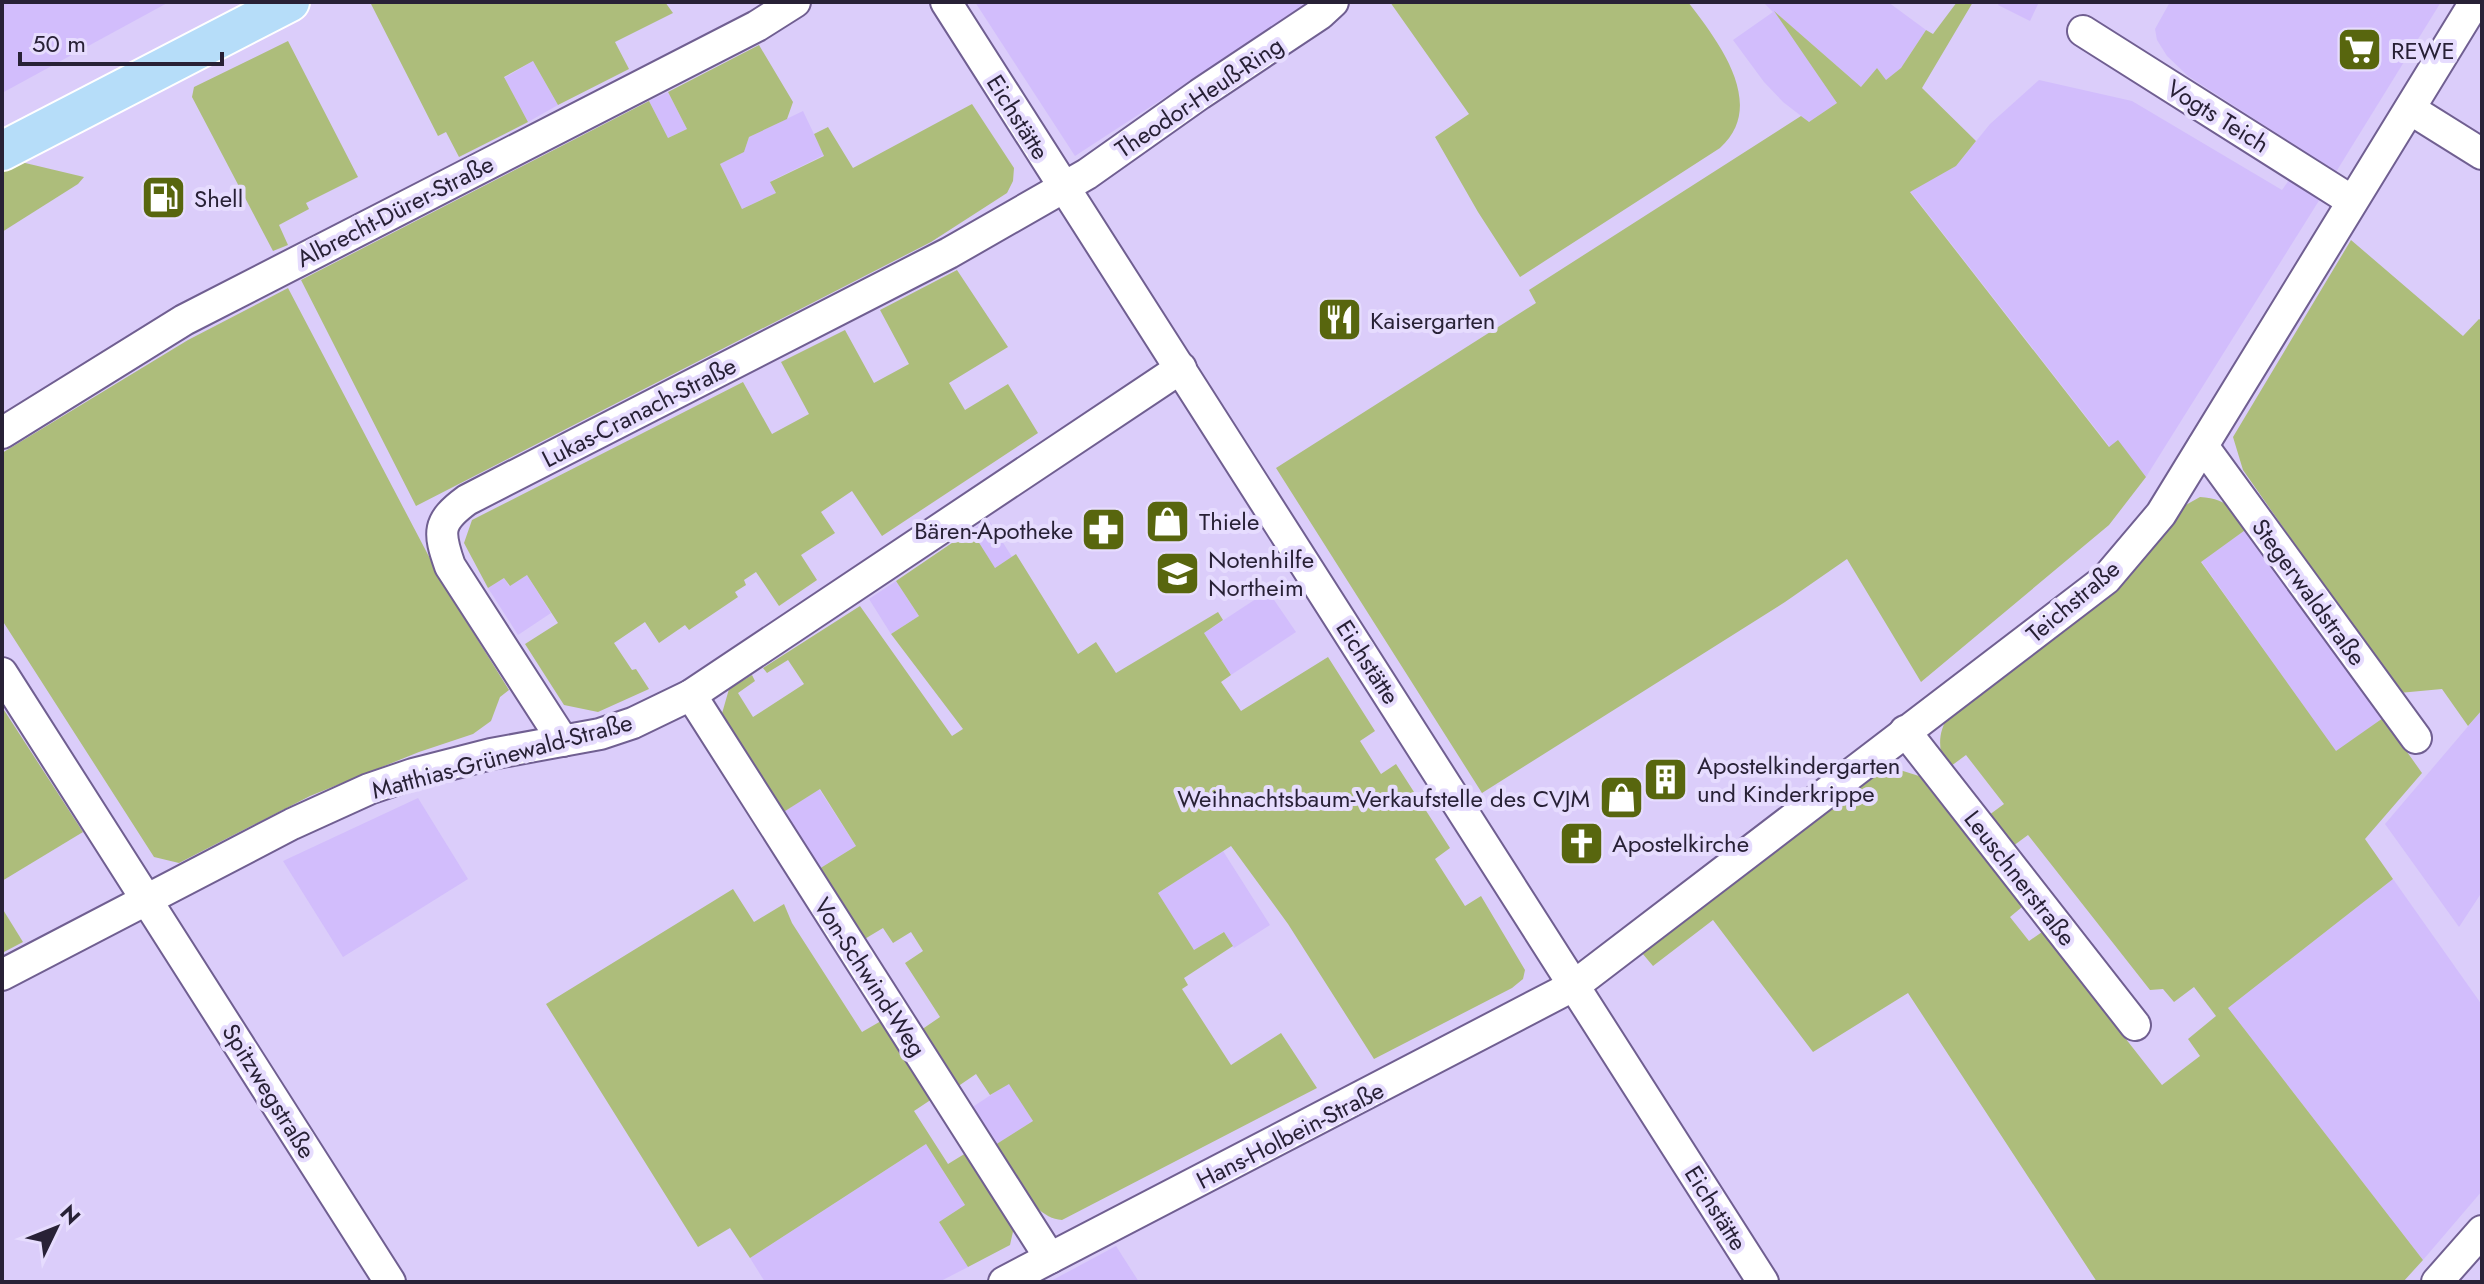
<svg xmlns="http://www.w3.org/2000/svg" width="2484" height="1284" font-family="Jost,sans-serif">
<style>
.built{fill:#d2bdfc}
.green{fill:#adbd7b}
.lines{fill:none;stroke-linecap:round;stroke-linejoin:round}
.minor-casing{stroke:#705f91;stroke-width:34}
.major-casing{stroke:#fff;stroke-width:42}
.minor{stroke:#fff;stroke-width:30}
.major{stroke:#b6ddf9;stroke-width:38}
.labels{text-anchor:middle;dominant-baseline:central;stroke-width:8;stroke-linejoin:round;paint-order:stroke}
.poi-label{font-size:24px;fill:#282136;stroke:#e6dcfe;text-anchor:start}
.street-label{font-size:24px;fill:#282136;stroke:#e6dcfe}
</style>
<rect width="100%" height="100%" fill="#dbcdfa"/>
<g class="built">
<polygon points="2,2 169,2 2,93"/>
<polygon points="975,2 1311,2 1075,156"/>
<polygon points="1763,2 1888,2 1926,30 1901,68 1886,81 1877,68 1861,87 1777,14 1837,103 1809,122 1783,102 1764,82 1733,40 1773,12"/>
<polygon points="2000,2 2039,2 2030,21 1998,5"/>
<polygon points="2170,2 2441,2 2336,172 2188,76 2167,56 2157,40 2155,29"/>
<polygon points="533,61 558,105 528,122 504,78"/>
<polygon points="2039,80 2132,101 2282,190 2289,180 2320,199 2146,477 2118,441 2110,447 1910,191 1956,166 1990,124"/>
<polygon points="668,92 687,129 668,138 649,101"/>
<polygon points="803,111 824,155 771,181 776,193 742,209 720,164 744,152 749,137"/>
<polygon points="988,519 1012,557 995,568 971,531"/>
<polygon points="2248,528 2383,718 2336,752 2201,561"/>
<polygon points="527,575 551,613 518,635 488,588 504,578 509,586"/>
<polygon points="896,581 919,616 891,634 869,599"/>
<polygon points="1268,591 1296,632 1231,675 1204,633"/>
<polygon points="2482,710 2482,892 2459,927 2385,824"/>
<polygon points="819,789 856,846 819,869 782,813"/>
<polygon points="418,798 468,879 343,957 283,861"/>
<polygon points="1223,851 1270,925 1234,948 1223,932 1194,951 1158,893"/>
<polygon points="2393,879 2482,1005 2482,1191 2423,1260 2228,1008"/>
<polygon points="1009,1083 1033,1121 995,1145 971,1108"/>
<polygon points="926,1144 965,1205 939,1222 968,1267 939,1282 765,1282 750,1258"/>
<polygon points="1116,1246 1139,1282 1049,1282"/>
</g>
<g class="green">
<polygon points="370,2 665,2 673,13 615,42 629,69 558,105 533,61 504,77 528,122 459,157 446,132 438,136"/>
<path d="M1390,2H1688C1718,41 1768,105 1720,148L1520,277L1478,212L1435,137L1469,114Z"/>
<polygon points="1957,2 1973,2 1922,88 1976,141 1956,166 1910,192 2109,447 2118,440 2146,477 2109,525 1921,682 1847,559 1785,602 1482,793 1276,468 1536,303 1529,290 1801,116 1809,122 1837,103 1774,11 1861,87 1877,68 1886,80 1901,68 1926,30 1933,34"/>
<polygon points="288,41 358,177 306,203 309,209 279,225 288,245 273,251 192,97 194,87"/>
<polygon points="759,45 793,102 787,119 749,137 744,152 720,164 742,209 776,193 770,182 824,156 814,134 828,127 853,168 972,104 1014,168 1013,181 1007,193 931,242 416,506 301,280 649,101 668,138 687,129 668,92"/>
<polygon points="21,162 84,177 78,184 2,232 2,172"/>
<polygon points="2351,240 2463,336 2479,319 2482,321 2482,710 2468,726 2442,689 2399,693 2243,470 2233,437"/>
<polygon points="957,270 1008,347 949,383 965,410 1008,384 1038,433 882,536 852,491 821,512 835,533 801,555 817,580 779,606 756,572 744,580 746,585 735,592 738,597 689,630 685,625 659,643 645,622 614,643 632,670 636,669 649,689 598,712 564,705 525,644 558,623 527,575 510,586 504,578 488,588 464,543 472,520 743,382 772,434 809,414 781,362 845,330 874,383 909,364 880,310"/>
<polygon points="288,288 446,589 509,690 500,697 491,721 473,734 419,752 310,796 179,863 154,857 2,620 2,453 188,340"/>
<path d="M2200,497C2224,498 2235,509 2248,528L2201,562L2336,751L2383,718L2422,773L2365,839L2393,879L2228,1008L2423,1260L2403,1282H2097L1908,993L1813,1052L1713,920L1653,966L1642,953L1884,765L1919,776L2022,907L2010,917L2029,941L2042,932L2162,1085L2200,1056L2188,1039L2216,1016L2194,987L2174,1002L2163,989L2150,990L2028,835L2009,849L1985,818L2004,804L1966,755L1947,769C1938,752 1937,732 1949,716L2112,589L2151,551L2175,511Z"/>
<path d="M971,530L995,568L1016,554L1078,654L1096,642L1116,673L1218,612L1223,620L1204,633L1231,675L1221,682L1241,711L1328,657L1375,731L1360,741L1381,774L1396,764L1450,848L1435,859L1465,906L1481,896L1525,970L1523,979L1512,988L1374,1059L1288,924L1231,846L1158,893L1194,950L1224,932L1233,946L1184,978L1188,985L1182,989L1231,1065L1281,1033L1317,1088L1062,1220C1031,1218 1011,1170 995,1145L1033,1121L1009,1084L990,1095L976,1074L957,1087L921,1030L940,1017L905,963L923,951L911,932L893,943L883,928L863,940L819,869L856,846L820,789L782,813L721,717L729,689L752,675L755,681L738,693L753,717L804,684L788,660L767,673L763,668L860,606L952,736L963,729L891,634L919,616L896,581Z"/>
<polygon points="2,707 83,832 2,881"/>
<polygon points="733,889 754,922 784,904 792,923 862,1032 881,1021 932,1099 914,1111 948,1164 966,1153 1014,1227 1010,1245 968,1267 939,1222 965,1205 926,1144 750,1258 730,1228 698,1247 546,1004"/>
<polygon points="2,908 23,942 2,953"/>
</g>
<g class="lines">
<defs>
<g id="minor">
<polyline points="946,2 1763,1282"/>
<polyline points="2083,31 2352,201"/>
<polyline points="2410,109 2482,154"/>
<polyline points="2,433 184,320 757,26 795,2"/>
<polyline points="2203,446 2416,738"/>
<polyline points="2,673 390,1282"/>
<polyline points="691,695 1050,1258"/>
<polyline points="1905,731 2135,1025"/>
<path d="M563,741L450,566C438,532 437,522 467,500L949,253L1087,174L1200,94L1320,14L1333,2"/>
<polyline points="2,975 292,824 369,789 413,774 491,754 600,734 633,723 691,695 1181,368"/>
<polyline points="1004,1282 1575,985 2106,579 2161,514 2475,2"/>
<polyline points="2437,1282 2482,1231"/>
</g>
<polyline id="major" points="2,151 290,2"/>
</defs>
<use href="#minor" class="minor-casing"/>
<use href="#major" class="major-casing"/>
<use href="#minor" class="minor"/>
<use href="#major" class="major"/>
</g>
<defs>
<symbol id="supermarket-square" viewBox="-11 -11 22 22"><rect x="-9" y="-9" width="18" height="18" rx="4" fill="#58660e" stroke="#e6dcfe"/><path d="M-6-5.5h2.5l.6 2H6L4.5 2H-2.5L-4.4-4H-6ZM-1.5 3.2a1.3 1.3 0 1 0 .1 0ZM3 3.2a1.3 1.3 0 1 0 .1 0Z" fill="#fff"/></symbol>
<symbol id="fuel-square" viewBox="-11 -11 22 22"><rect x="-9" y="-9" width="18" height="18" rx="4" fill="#58660e" stroke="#e6dcfe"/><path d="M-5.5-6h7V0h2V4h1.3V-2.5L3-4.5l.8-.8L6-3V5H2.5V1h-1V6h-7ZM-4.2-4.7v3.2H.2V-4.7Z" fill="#fff"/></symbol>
<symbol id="restaurant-square" viewBox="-11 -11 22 22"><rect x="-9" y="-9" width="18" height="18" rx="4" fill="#58660e" stroke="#e6dcfe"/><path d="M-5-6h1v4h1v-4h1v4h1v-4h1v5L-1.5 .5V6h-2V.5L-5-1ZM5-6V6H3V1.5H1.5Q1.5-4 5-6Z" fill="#fff"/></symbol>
<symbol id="shop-square" viewBox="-11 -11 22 22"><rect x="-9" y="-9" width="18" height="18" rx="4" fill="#58660e" stroke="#e6dcfe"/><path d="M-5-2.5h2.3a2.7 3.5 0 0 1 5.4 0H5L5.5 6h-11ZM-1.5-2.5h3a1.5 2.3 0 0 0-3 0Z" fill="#fff"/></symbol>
<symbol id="pharmacy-square" viewBox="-11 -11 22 22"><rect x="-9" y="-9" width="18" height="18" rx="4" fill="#58660e" stroke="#e6dcfe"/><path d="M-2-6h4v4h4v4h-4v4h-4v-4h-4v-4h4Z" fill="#fff"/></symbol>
<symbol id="university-square" viewBox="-11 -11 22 22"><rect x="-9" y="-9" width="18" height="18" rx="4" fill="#58660e" stroke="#e6dcfe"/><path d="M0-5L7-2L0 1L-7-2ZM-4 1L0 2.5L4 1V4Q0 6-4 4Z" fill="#fff"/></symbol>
<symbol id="building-square" viewBox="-11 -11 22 22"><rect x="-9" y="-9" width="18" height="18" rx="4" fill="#58660e" stroke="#e6dcfe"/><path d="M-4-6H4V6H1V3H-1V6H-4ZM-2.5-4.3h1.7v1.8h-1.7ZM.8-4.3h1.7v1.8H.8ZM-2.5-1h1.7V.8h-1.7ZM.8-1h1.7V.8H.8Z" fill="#fff"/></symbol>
<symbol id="church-square" viewBox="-11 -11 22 22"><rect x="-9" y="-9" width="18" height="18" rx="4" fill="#58660e" stroke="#e6dcfe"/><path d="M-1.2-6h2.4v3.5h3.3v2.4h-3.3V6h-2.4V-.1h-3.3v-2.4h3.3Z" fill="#fff"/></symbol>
</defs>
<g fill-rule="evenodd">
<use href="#supermarket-square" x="2334" y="24" width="51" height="51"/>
<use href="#fuel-square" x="138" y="172" width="51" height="51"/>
<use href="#restaurant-square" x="1314" y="294" width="51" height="51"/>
<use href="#shop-square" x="1142" y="496" width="51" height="51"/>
<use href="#pharmacy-square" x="1078" y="504" width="51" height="51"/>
<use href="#university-square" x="1152" y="548" width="51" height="51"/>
<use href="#building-square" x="1640" y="754" width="51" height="51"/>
<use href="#shop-square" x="1596" y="772" width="51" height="51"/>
<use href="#church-square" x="1556" y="818" width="51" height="51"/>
</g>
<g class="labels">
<g class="poi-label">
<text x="2391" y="50">REWE</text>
<text x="194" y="198">Shell</text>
<text x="1370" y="320">Kaisergarten</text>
<text x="1199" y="521">Thiele</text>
<text x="1073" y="530" text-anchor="end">Bären-Apotheke</text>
<text x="1208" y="559">Notenhilfe<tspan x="1208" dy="28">Northeim</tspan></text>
<text x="1697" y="765">Apostelkindergarten<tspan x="1697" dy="28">und Kinderkrippe</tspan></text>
<text x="1590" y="798" text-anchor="end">Weihnachtsbaum-Verkaufstelle des CVJM</text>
<text x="1612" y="843">Apostelkirche</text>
</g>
<g class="street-label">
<text transform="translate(1199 97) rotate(-34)">Theodor-Heuß-Ring</text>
<text transform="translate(2218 116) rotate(32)">Vogts Teich</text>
<text transform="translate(1018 117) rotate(58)">Eichstätte</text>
<text transform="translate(395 211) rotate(-27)">Albrecht-Dürer-Straße</text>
<text transform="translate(639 412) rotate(-27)">Lukas-Cranach-Straße</text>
<text transform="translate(2309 592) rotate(54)">Stegerwaldstraße</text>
<text transform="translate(2073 601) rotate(-40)">Teichstraße</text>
<text transform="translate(1368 662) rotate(57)">Eichstätte</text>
<text transform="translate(502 756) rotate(-15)">Matthias-Grünewald-Straße</text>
<text transform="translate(2020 878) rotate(52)">Leuschnerstraße</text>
<text transform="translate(870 977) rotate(57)">Von-Schwind-Weg</text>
<text transform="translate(269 1091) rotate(58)">Spitzwegstraße</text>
<text transform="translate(1290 1135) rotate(-27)">Hans-Holbein-Straße</text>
<text transform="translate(1716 1208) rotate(58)">Eichstätte</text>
</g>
</g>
<rect width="2484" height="1284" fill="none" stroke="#282136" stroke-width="8"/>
<g transform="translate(56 1228) rotate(47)" stroke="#e6dcfe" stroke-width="6" paint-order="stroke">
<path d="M0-6L14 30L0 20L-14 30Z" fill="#282136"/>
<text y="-12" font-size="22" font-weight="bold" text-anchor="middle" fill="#282136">N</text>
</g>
<path d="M20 52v12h202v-12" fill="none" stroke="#282136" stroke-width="4"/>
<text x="32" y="52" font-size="24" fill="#282136" stroke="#e6dcfe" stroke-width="6" paint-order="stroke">50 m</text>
</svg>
